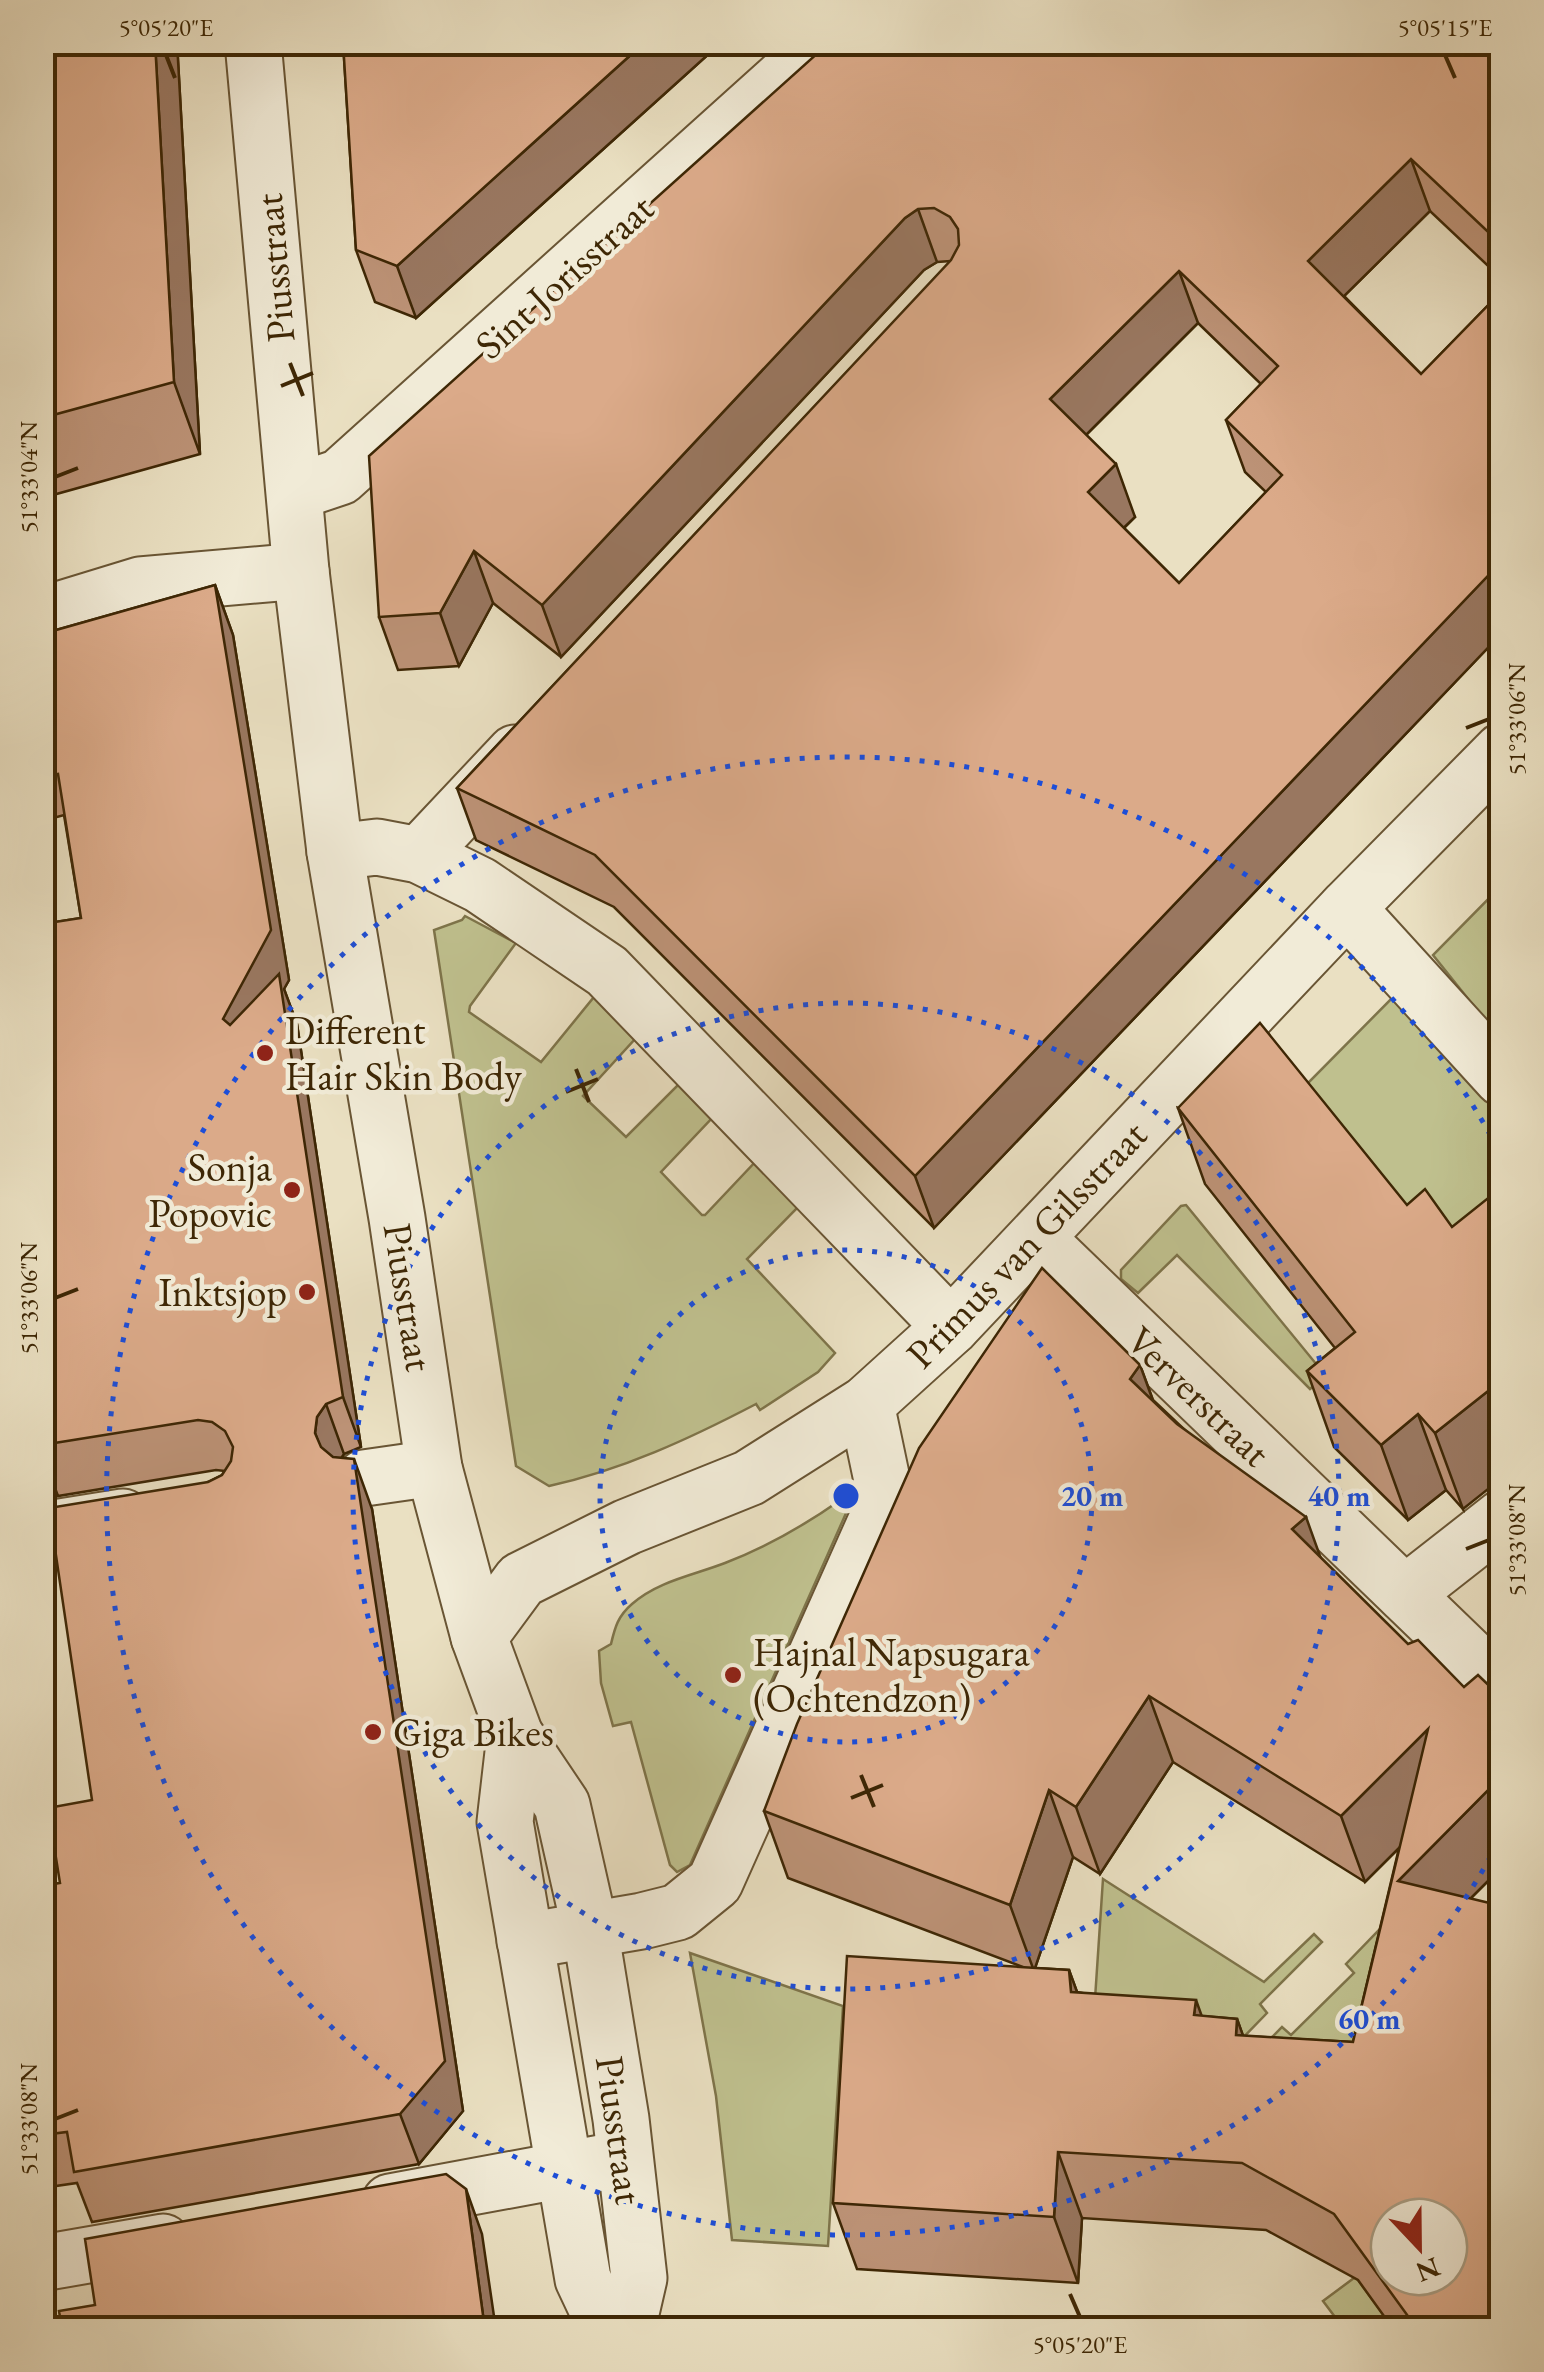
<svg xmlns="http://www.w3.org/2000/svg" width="1544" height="2372" font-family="'EB Garamond',serif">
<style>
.green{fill:#bfc08e;stroke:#7e744a;stroke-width:2.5}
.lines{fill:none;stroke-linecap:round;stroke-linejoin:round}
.minor-casing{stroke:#695534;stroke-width:59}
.minor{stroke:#f1ebd7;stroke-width:55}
.wall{fill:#bc9276;stroke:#3e2705;stroke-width:2.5;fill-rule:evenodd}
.shaded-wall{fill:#997760;stroke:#3e2705;stroke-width:2.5}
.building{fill:#dbaa89;stroke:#3e2705;stroke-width:2.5;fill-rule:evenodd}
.ticks{fill:none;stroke:#3e2705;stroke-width:4}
.ring{fill:none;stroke:#1d4ed8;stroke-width:5;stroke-dasharray:5 10}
.poi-dot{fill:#8f2418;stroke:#f1ebd7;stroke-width:4}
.labels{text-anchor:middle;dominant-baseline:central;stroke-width:9;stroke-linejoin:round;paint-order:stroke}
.street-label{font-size:40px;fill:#3e2705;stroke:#f1ebd7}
.poi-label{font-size:40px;fill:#3e2705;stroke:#f1ebd7;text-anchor:start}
.centre{fill:#1d4ed8;stroke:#f1ebd7;stroke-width:5}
.ring-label{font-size:30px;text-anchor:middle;font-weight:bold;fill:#1d4ed8;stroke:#f1ebd7;stroke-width:9;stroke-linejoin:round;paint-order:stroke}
.neatline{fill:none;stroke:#3e2705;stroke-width:4}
.ticks-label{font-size:25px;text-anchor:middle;fill:#3e2705}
</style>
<rect width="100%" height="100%" fill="#eae0c2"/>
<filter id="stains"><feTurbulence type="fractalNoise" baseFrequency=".002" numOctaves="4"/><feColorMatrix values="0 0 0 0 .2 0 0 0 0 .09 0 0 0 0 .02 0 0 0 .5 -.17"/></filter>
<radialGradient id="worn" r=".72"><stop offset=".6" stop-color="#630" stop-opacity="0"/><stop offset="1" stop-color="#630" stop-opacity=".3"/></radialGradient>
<g class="green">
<polygon points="1501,886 1501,1040 1433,955"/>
<path d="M465,916L516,943L470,1006L469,1012L541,1062L594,997L635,1039L583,1096L626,1137L679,1084L713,1117L661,1172L702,1215H705L758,1159L802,1203L747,1259L835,1353L818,1372L760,1410L756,1404C689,1439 622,1470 549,1486L516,1466L434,930L462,920Z"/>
<polygon points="1406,984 1501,1103 1501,1289 1433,1343 1307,1084"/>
<polygon points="1186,1205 1326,1376 1310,1389 1177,1255 1138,1293 1121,1279 1121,1270 1181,1206"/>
<path d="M842,1499L851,1502L690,1865L677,1872L670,1865L631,1722L613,1726L601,1683L599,1651L611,1644C615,1627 618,1616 632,1604C658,1581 694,1575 725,1563C767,1547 805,1525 842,1499Z"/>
<polygon points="1103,1879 1264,1982 1314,1934 1322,1942 1260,2004 1267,2013 1233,2048 1094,2014"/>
<polygon points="1501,1897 1501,1926 1377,2109 1242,2068 1282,2027 1291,2035 1354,1973 1346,1964 1380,1929 1452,1946"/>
<polygon points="690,1953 843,2006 828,2246 732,2240 716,2096"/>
<polygon points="1354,2278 1358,2280 1394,2329 1344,2329 1323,2301"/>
</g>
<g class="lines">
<defs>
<g id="minor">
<polyline points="253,42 301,571 335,852 397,1218 434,1468 479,1637 515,1735 562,1805 590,1929 621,2119 639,2278 627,2330"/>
<polyline points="295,492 340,477 823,42"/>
<polyline points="42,615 140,585 301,571"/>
<polyline points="335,852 377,847 419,855 480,885 607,971 951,1327"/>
<polyline points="419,855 515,753"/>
<polyline points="1347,908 1502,1078"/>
<polyline points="1037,1239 1502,1688"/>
<polyline points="364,1478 434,1468"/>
<polyline points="42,1530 123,1517"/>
<polyline points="1405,1594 1502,1518"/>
<polyline points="479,1637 521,1580 627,1527 749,1478 866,1404 951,1327 1347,908 1502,751"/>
<polyline points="515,1735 505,1822 583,2279 607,2330"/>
<polyline points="525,1941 642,1921 678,1912 715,1882 886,1499 866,1404"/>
<polyline points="390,2202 601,2163"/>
<polyline points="42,2263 163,2242"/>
</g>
</defs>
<use href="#minor" class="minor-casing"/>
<use href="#minor" class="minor"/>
</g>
<g class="wall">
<polygon points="42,42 177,42 200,454 42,498"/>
<polygon points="343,42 722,42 416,318 375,302 356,250"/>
<path d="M830,42H1502V279L1430,211L1344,296L1421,374L1502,291V633L934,1228L614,907L476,840L457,788L951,261L937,262L924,270L561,657L493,603L459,666L398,670L379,617ZM1198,323L1261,384L1226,420L1245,472L1266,492L1179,583L1124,528L1135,517L1086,435Z"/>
<polygon points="215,585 233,635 289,980 284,989 297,1024 361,1447 344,1454 342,1458 372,1509 463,2111 419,2164 92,2222 77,2183 42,2188 42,1886 60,1883 92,1800 208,1482 222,1475 225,1471 216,1470 58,1496 42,1454 42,924 81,918 64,815 42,821 42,634"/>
<polygon points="1178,1108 1407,1205 1463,1509 1446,1490 1408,1520 1334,1447 1307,1371 1335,1348 1205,1184"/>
<path d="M1140,1365L1153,1400L1320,1557L1502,1867L1471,1898L1502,2330H1394L1358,2280L1266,2230L1082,2218L1078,2283L857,2269L833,2203L1023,1967L788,1878L764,1811ZM1173,1762L1365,1882L1399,1848L1353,2042L1243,2036L1237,2019L1201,2016L1077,1992L1069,1970L1035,1968L1073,1857L1100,1874Z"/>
</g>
<g class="shaded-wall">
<polygon points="155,42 177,42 200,454 174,382"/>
<polygon points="645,42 722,42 416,318 397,266"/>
<polygon points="1411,159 1430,211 1327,313 1308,261"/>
<polygon points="918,209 937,262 924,270 561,657 542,605 905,218"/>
<polygon points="1179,271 1198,323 1069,452 1050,399"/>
<polygon points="1116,464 1135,517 1107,544 1088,492"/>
<polygon points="474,551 493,603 459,666 440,613"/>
<polygon points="1502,561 1502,633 934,1228 915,1176"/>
<polygon points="215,585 233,635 289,980 284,989 297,1024 361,1447 343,1397 241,1069 223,1019"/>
<polygon points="1140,1365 1164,1431 1130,1379"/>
<polygon points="1502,1380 1502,1478 1463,1509 1435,1433"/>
<polygon points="326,1404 344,1454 335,1467 333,1483 315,1433 317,1417"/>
<polygon points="1418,1414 1446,1490 1408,1520 1381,1445"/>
<polygon points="354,1459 372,1509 463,2111 419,2164 400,2114"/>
<polygon points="1306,1517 1330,1584 1292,1529"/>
<polygon points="1149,1696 1173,1762 1100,1874 1076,1807"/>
<polygon points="1428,1729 1452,1795 1365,1882 1341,1816"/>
<polygon points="1502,1776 1502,1867 1422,1947 1398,1881"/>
<polygon points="1049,1790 1073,1857 1034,1971 1010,1905"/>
<polygon points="1069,1970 1093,2036 1071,1992"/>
<polygon points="1196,2000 1220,2067 1194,2015"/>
<polygon points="1237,2019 1261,2085 1236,2035"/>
<polygon points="1058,2152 1082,2218 1078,2283 1054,2217"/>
<polygon points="466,2189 482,2234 496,2330 485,2330"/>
</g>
<g class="building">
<polygon points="42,42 155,42 174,382 42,418"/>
<polygon points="343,42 645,42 397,266 356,250"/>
<path d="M830,42H1502V245L1411,159L1308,261L1421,374L1502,291V561L915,1176L595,855L457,788L951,260L959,245L958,229L950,217L934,208L918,209L905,218L542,605L474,551L440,613L379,617L369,456ZM1179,271L1278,366L1226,420L1282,475L1179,583L1088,492L1116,464L1050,399Z"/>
<polygon points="215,585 271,930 223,1019 230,1025 279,974 343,1397 326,1404 317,1417 315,1433 321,1447 333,1457 354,1459 445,2061 400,2114 74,2172 67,2132 42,2135 42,1886 60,1883 48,1808 92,1800 49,1508 208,1482 222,1475 231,1461 233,1447 225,1431 212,1422 198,1420 42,1445 42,924 81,918 58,774 51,775 49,764 42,766 42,634"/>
<polygon points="1260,1023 1407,1205 1425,1189 1452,1227 1502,1187 1502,1380 1435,1433 1418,1414 1381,1445 1307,1371 1355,1332 1178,1108"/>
<path d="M1042,1268L1140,1365L1130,1379L1177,1424L1306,1517L1292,1529L1408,1644L1418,1640L1464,1687L1478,1675L1502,1698V1776L1398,1881L1502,1906L1500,1974L1502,1981V2330H1418L1334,2214L1242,2163L1058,2152L1054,2217L833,2203L847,1956L1069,1970L1071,1992L1196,2000L1194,2015L1237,2019L1236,2035L1353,2042L1428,1729L1341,1816L1149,1696L1076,1807L1049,1790L1010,1905L764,1811L797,1724L919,1448ZM1389,2217H1449V2277H1389Z"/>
<polygon points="446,2174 466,2189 485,2330 42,2330 42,2326 61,2323 59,2311 95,2305 85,2239"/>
</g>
<path class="ticks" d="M166,55L175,78M1445,55L1455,78M290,363L303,396M281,386L313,373M55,477L78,468M1466,728L1489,719M576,1069L589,1102M566,1092L598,1079M55,1298L78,1289M1466,1549L1489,1540M861,1775L874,1807M851,1798L883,1785M55,2119L78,2110M1070,2294L1080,2317"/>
<g class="ring">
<circle cx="846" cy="1496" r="246"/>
<circle cx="846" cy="1496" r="493"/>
<path d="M1498 1843A739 739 0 1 1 1498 1149"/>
</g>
<g class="poi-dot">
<circle cx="265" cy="1053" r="10"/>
<circle cx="292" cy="1190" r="10"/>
<circle cx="307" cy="1292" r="10"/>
<circle cx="733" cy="1675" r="10"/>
<circle cx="373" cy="1732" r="10"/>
</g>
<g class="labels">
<g class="street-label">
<text transform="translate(274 268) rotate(-95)">Piusstraat</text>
<text transform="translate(564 276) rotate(-42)">Sint Jorisstraat</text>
<text transform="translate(1026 1244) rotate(-46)">Primus van Gilsstraat</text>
<text transform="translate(409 1297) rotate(81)">Piusstraat</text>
<text transform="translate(1199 1396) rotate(44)">Ververstraat</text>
<text transform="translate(620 2130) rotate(82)">Piusstraat</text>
</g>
<g class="poi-label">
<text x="285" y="1030">Different<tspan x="285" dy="46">Hair Skin Body</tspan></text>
<text x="272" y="1167" text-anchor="end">Sonja<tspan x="272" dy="46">Popovic</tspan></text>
<text x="287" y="1292" text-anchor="end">Inktsjop</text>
<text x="753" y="1652">Hajnal Napsugara<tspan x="753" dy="46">(Ochtendzon)</tspan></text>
<text x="393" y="1732">Giga Bikes</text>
</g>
</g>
<circle cx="846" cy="1496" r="15" class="centre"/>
<g class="ring-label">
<text x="1092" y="1506">20 m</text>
<text x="1339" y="1506">40 m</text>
<text x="1369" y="2029">60 m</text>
</g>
<rect width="1544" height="2372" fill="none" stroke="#eae0c2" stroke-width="110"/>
<g transform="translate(1419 2247) rotate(158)"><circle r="48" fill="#f1ebd7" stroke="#a99d83" stroke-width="2.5"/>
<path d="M0-8L18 38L0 25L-18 38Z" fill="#8f2418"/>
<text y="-15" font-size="28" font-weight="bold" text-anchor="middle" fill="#3e2705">N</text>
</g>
<rect x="55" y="55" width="1434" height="2262" class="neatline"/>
<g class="ticks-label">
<text x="166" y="36">5°05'20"E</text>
<text x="1445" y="36">5°05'15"E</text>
<text transform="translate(28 477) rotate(-90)" y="9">51°33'04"N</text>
<text transform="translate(1516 719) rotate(-90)" y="9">51°33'06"N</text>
<text transform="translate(28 1298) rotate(-90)" y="9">51°33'06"N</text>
<text transform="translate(1516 1540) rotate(-90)" y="9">51°33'08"N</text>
<text transform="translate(28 2119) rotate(-90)" y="9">51°33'08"N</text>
<text x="1080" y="2353">5°05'20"E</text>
</g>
<rect width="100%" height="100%" filter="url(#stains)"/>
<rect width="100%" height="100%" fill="url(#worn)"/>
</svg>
